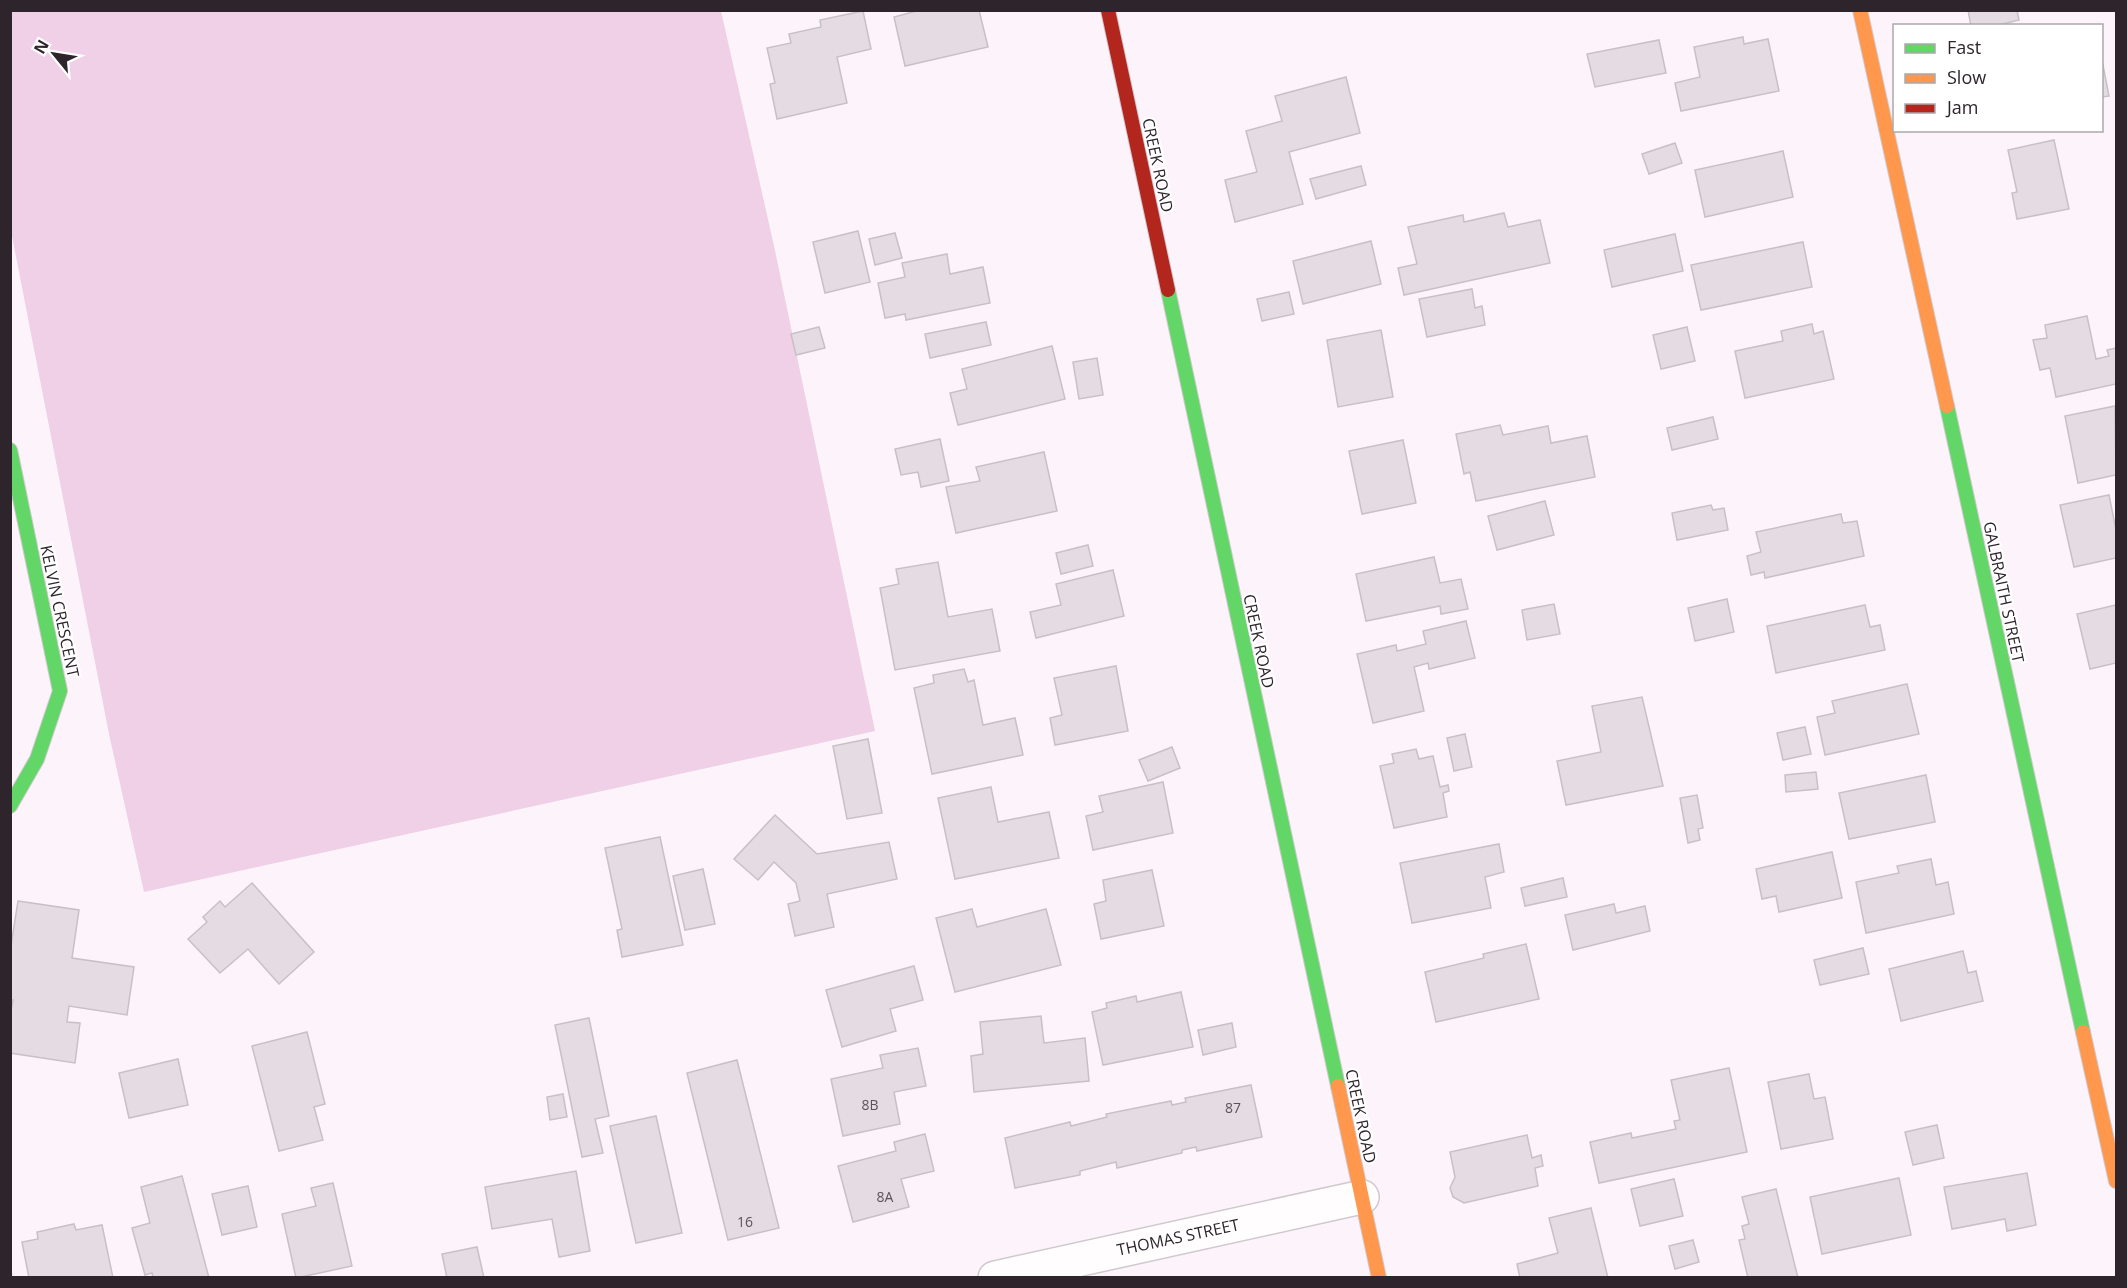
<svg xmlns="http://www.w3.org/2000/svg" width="2127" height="1288" font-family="'Open Sans',sans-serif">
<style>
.green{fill:#efd0e7}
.building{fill:#e4dce2;stroke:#c8c0c6;stroke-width:1.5}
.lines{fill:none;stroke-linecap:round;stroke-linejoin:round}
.street-casing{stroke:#d0c9ce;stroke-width:36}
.fast-casing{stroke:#d0c9ce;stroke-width:16}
.slow-casing{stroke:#d0c9ce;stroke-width:16}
.jam-casing{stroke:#d0c9ce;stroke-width:16}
.path{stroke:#dedcde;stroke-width:4;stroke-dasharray:1.5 4.5;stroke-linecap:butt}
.street{stroke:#fffdfe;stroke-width:33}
.fast{stroke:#63d668;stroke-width:14}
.slow{stroke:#ff974d;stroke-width:14}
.jam{stroke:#b3261e;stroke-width:14}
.labels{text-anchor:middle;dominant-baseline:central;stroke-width:4.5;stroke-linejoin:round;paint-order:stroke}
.number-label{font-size:14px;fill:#5c535a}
.street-label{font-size:16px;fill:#2e252c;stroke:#fff}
</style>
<rect width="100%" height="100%" fill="#fcf4fa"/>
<polygon class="green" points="10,11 721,11 774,246 875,731 144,892 109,734 11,231"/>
<g class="building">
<polygon points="920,10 979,10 988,47 905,66 894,17"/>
<polygon points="1968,10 2017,10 2019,20 1995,26 1971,26"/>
<polygon points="863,11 871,49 837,57 847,103 777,119 770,84 775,83 767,48 791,43 789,34 821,27 820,20"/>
<polygon points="1743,37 1744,44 1768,39 1779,91 1681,111 1675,83 1700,77 1694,47"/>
<polygon points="1659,40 1666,73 1595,87 1587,54"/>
<polygon points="2102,60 2109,96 2102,97"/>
<polygon points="1346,77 1360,133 1289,152 1303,204 1235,222 1225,180 1257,172 1246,131 1282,121 1275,96"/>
<polygon points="2054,140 2069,209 2017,219 2012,193 2017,192 2008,150"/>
<polygon points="1675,143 1682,163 1649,174 1642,154"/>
<polygon points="1783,151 1793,197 1705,217 1695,170"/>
<polygon points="1361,166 1366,185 1316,199 1310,179"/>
<polygon points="1504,213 1508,227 1540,220 1550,263 1404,295 1398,268 1417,264 1408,227 1463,215 1464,222"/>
<polygon points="858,231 870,282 825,293 813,242"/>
<polygon points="895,233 902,258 875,265 869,239"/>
<polygon points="1675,234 1683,271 1612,287 1604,250"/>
<polygon points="1371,241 1381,284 1303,304 1293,261"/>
<polygon points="1803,242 1812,287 1701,310 1691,265"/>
<polygon points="947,254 950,274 983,267 990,303 906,320 905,314 885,318 878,283 905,277 902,263"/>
<polygon points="1472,289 1475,308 1482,306 1485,325 1427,337 1419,299"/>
<polygon points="1289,292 1294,314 1262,321 1257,299"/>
<polygon points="2087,316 2096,359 2109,356 2107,350 2116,348 2116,384 2056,397 2050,368 2040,370 2033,340 2047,338 2045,325"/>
<polygon points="986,322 991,345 930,358 925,334"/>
<polygon points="1812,324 1814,334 1823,331 1834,379 1745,398 1735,351 1783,341 1781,331"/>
<polygon points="819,327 825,348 796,355 791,334"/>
<polygon points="1687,327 1695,361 1661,369 1653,335"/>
<polygon points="1381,330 1393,397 1338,407 1327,340"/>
<polygon points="1052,346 1065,399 958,425 950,393 967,389 962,369"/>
<polygon points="1097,358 1103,395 1079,399 1073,362"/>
<polygon points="2115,406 2116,475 2078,483 2065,416"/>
<polygon points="1713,417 1718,439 1672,450 1667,428"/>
<polygon points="1500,425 1503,435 1548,426 1551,443 1587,436 1595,477 1476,501 1470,472 1464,474 1456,434"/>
<polygon points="940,439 949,481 921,487 918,472 901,475 895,449"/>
<polygon points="1403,440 1416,503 1362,514 1349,451"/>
<polygon points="1044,452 1057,511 956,533 946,487 980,481 976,467"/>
<polygon points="2109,495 2116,530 2116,558 2074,567 2060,505"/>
<polygon points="1545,501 1554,535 1497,550 1488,516"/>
<polygon points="1711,505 1713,510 1724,508 1728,530 1677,540 1672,513"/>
<polygon points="1841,514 1843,523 1857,521 1864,556 1765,578 1764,572 1751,575 1747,556 1761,552 1756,532"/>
<polygon points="1088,545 1093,566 1061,574 1056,553"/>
<polygon points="1434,557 1440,583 1461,579 1468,609 1441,614 1440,606 1366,621 1356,574"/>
<polygon points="938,562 948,617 992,609 1000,651 895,670 880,588 899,584 896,569"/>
<polygon points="1113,570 1124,616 1036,638 1030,612 1061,605 1056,584"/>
<polygon points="1727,599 1734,632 1695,641 1688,608"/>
<polygon points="1554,604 1560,634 1527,640 1522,610"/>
<polygon points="1865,605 1870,627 1880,625 1885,650 1776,673 1767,626"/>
<polygon points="2116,605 2116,663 2090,669 2077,614"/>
<polygon points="1466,621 1475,658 1429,669 1428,663 1414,667 1424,711 1373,723 1357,654 1396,645 1397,651 1426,644 1423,631"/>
<polygon points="1116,666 1128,731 1055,745 1050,718 1062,715 1054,678"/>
<polygon points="964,669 968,682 974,680 983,725 1015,718 1023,755 932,774 914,688 934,683 933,675"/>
<polygon points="1907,684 1919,734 1825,755 1817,717 1835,713 1832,701"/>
<polygon points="1642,697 1663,786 1566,805 1557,761 1601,752 1592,706"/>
<polygon points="1805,727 1811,754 1783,760 1777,733"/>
<polygon points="1465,734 1472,767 1454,771 1447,738"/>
<polygon points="868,739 882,813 847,819 833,746"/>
<polygon points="1172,747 1180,768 1148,781 1139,760"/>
<polygon points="1416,749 1419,759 1433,756 1440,787 1448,785 1449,791 1443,793 1447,817 1394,828 1380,766 1394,763 1392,754"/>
<polygon points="1816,772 1818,789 1786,792 1785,775"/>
<polygon points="1926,775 1935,822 1849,839 1839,793"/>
<polygon points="1163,782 1173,833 1093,850 1086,816 1103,812 1099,796"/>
<polygon points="991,787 998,822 1049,812 1059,858 955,879 938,798"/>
<polygon points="1697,795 1703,828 1698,829 1700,840 1688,843 1680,798"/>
<polygon points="775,815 817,854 889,842 897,879 827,894 834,927 795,936 788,904 800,901 796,883 774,862 758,880 734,859"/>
<polygon points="660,837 683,945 622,957 617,930 622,929 605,848"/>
<polygon points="1499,844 1504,872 1485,877 1491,908 1412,923 1400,863"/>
<polygon points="1832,852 1842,898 1779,912 1776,896 1762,899 1756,869"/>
<polygon points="1931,859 1936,885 1948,882 1954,914 1866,933 1856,882 1899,873 1897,866"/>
<polygon points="703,869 715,924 685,930 673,876"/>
<polygon points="1152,870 1164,926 1101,939 1094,904 1106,901 1103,880"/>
<polygon points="1563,878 1567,897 1525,906 1521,888"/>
<polygon points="252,883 314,952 279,984 248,949 220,973 188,939 207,922 203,917 220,901 225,907"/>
<polygon points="18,901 79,910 72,958 134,967 127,1015 69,1006 67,1022 80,1023 75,1063 10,1053 10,1015 13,1000 10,999 10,952"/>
<polygon points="1614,904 1616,913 1645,906 1650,931 1573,950 1565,915"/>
<polygon points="972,909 977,927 1046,909 1061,965 955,992 936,918"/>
<polygon points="1526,944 1539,999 1436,1022 1425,972 1484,958 1483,954"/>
<polygon points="1863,948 1869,974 1820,985 1814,960"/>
<polygon points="1963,951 1968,973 1976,971 1983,1001 1901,1021 1889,969"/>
<polygon points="914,966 923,1000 890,1009 896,1031 842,1047 826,990"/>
<polygon points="1181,992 1193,1047 1103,1065 1092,1012 1107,1008 1106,1003 1136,996 1137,1002"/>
<polygon points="1041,1016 1044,1043 1085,1038 1089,1081 974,1092 971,1056 983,1054 980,1022"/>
<polygon points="589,1018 609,1116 595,1119 603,1153 582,1157 555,1025"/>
<polygon points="1232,1023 1236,1047 1203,1055 1198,1030"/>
<polygon points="307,1032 325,1104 314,1107 323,1140 279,1151 252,1046"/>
<polygon points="918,1048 926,1086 894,1092 900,1124 843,1136 831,1079 883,1068 880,1055"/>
<polygon points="178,1059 188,1105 129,1118 119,1073"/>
<polygon points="737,1060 779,1228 728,1240 687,1073"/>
<polygon points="1729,1068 1747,1152 1599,1183 1590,1142 1631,1133 1632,1138 1676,1129 1674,1121 1680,1120 1671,1080"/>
<polygon points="1809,1074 1814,1099 1825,1097 1833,1139 1781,1149 1768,1082"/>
<polygon points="1251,1085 1262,1137 1197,1151 1196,1147 1182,1150 1182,1153 1117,1168 1116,1162 1080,1171 1080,1175 1015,1188 1005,1138 1070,1122 1071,1126 1107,1117 1106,1114 1171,1101 1172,1105 1186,1102 1185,1098"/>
<polygon points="563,1094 567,1117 550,1120 547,1097"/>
<polygon points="656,1116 682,1233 636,1243 610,1126"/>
<polygon points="1937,1125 1944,1158 1913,1165 1905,1132"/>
<polygon points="925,1134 934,1171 901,1179 909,1207 853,1222 838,1166 896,1151 894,1142"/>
<polygon points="1527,1135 1532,1158 1541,1155 1543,1166 1535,1168 1538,1186 1464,1203 1453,1197 1450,1188 1455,1177 1450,1152"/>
<polygon points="576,1171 590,1251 559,1257 552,1219 492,1229 485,1187"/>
<polygon points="2027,1173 2036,1225 2007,1231 2005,1219 1952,1229 1944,1187"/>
<polygon points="182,1176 209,1278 153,1278 152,1273 145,1275 132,1228 150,1223 141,1187"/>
<polygon points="1899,1178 1911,1235 1822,1254 1810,1197"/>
<polygon points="1674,1179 1683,1216 1640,1226 1631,1189"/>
<polygon points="333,1183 352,1266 296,1278 282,1214 316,1206 311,1188"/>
<polygon points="248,1186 257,1227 222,1235 212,1194"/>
<polygon points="1776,1189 1798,1278 1748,1278 1739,1240 1745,1239 1742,1226 1749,1224 1742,1197"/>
<polygon points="1591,1208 1608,1278 1520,1278 1517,1264 1558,1253 1549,1218"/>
<polygon points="74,1224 76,1230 102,1225 113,1278 29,1278 22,1242 38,1239 37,1232"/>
<polygon points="1693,1240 1699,1262 1675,1269 1669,1246"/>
<polygon points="477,1247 484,1278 447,1278 442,1254"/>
</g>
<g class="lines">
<defs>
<polyline id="street" points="995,1278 1362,1197"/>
<g id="fast">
<polyline points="1168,290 1338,1086"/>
<polyline points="1947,406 2083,1032"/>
<polyline points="10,450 60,691 37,759 10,806"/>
</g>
<g id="slow">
<polyline points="1860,10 1947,406"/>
<polyline points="2083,1032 2116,1181"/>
<polyline points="1338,1086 1379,1278"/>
</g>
<polyline id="jam" points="1108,10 1168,290"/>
</defs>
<use href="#street" class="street-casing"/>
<use href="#fast" class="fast-casing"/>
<use href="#slow" class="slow-casing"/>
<use href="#jam" class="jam-casing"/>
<polyline class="path" points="10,1268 12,1278"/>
<use href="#street" class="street"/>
<use href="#fast" class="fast"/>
<use href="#slow" class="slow"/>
<use href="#jam" class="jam"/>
</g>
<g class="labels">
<g class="number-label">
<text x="870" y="1104">8B</text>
<text x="1233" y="1107">87</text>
<text x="885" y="1196">8A</text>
<text x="745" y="1221">16</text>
</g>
<g class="street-label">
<text transform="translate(1158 165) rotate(78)">CREEK ROAD</text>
<text transform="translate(2004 592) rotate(78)">GALBRAITH STREET</text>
<text transform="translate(60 611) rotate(78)">KELVIN CRESCENT</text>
<text transform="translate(1259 641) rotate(78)">CREEK ROAD</text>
<text transform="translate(1361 1116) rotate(78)">CREEK ROAD</text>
<text transform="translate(1178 1237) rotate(-12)">THOMAS STREET</text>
</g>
</g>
<rect width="2127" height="1288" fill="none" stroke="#2e252c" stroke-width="24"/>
<rect x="1893" y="24" width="210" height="108" fill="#ffffff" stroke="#aba8ab" stroke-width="1.5"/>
<rect x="1905" y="44" width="30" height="9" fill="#63d668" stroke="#aba8ab" stroke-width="1.5"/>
<text x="1947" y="54" font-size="18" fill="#2e252c">Fast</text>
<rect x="1905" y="74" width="30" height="9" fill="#ff974d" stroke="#aba8ab" stroke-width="1.5"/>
<text x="1947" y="84" font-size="18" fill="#2e252c">Slow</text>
<rect x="1905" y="104" width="30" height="9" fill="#b3261e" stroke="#aba8ab" stroke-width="1.5"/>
<text x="1947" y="114" font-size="18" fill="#2e252c">Jam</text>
<g transform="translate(54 54) rotate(300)" stroke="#ffffff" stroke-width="4.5" paint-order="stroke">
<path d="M0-4.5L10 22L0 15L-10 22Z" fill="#2e252c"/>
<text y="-9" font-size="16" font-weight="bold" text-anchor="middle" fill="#2e252c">N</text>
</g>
</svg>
